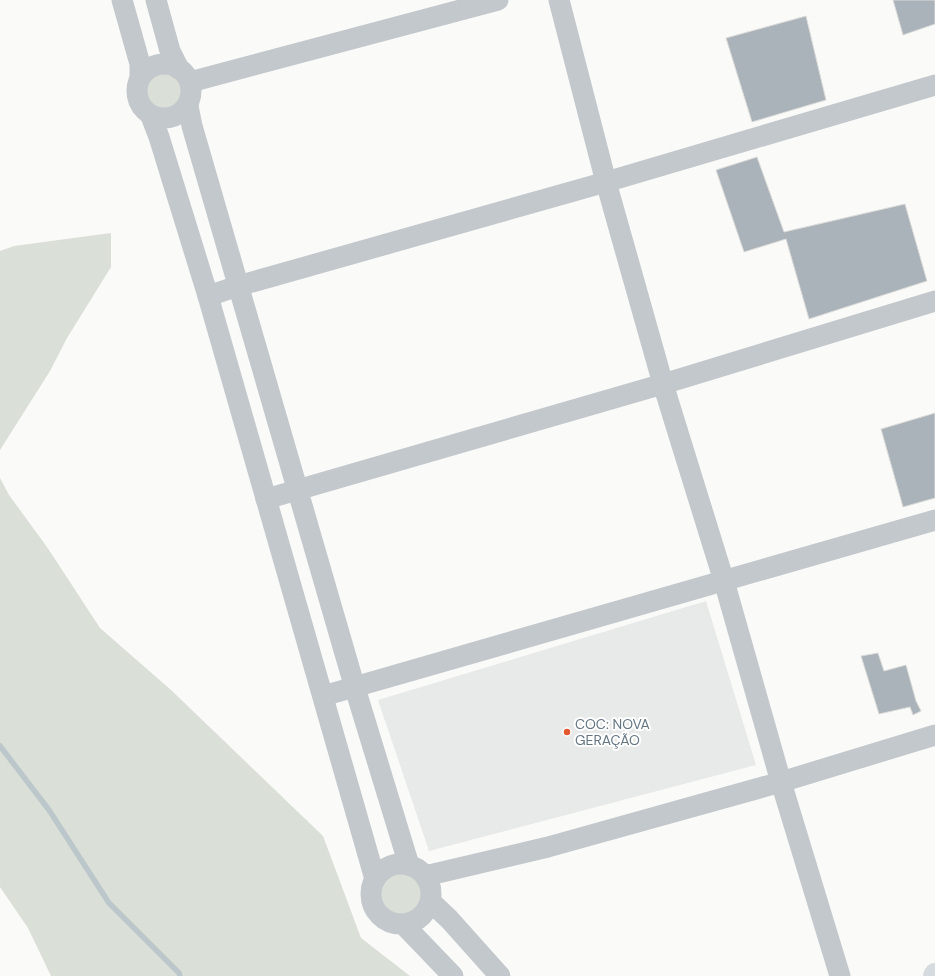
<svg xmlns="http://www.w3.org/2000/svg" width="935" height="976" font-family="'DM Sans',sans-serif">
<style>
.built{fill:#e8e9e9}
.green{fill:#dadfd7}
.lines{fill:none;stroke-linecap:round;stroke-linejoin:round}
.stream{stroke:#bbc7cb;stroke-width:5.5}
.building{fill:#aab3b9;stroke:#dcdcda}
.street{stroke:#c3c8cc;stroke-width:21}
.secondary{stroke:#d6dbdf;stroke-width:22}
.poi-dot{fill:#e4572e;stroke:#fff;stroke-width:1.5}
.labels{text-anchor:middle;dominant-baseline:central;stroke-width:4;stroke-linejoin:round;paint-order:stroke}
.poi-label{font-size:14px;fill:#657683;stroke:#fff;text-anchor:start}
</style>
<rect width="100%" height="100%" fill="#fafaf8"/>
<polygon class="built" points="706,601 756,765 429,851 378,700"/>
<g class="green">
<circle cx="163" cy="92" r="19"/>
<polygon points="111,233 111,267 67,338 50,371 0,450 0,251 14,246"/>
<polygon points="0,478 9,495 47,547 100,628 171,690 323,836 361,938 410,976 51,976 28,928 0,887"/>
<circle cx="401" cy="894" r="24"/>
</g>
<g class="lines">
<polyline class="stream" points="0,746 49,810 109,903 179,973 180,976"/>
</g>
<g class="building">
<polygon points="893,0 935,0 935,24 903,35"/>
<polygon points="806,16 826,100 752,122 726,38"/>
<polygon points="757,157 784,232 905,204 927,281 809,319 786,239 744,252 716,170"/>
<polygon points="935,413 935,498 903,507 881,429"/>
<polygon points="878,653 884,671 906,665 916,701 921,711 913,715 910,707 879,714 861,656"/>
</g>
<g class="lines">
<g class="street">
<polyline points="122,0 140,64 140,77"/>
<polyline points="156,0 170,51 179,69"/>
<polyline points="559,0 606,182 663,384 724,581 781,782 840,976"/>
<circle cx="164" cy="91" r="27"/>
<polyline points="190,82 498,0"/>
<polyline points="188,106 192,126 355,688 409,865"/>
<polyline points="151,116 159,137 208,296 375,879"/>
<polyline points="208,296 238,286 606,182 935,85"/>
<polyline points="266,499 663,384 935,301"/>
<polyline points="323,696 935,520"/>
<circle cx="401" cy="894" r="30"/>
<polyline points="425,876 548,847 781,782 935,735"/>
<polyline points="431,902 449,919 500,976"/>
<polyline points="404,925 453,976"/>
</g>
<polyline class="secondary" points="934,976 935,974"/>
</g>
<circle class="poi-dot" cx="567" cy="732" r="4"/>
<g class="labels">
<g class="poi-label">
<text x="575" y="724">COC: NOVA<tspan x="575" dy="16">GERAÇÃO</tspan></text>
</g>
</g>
</svg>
